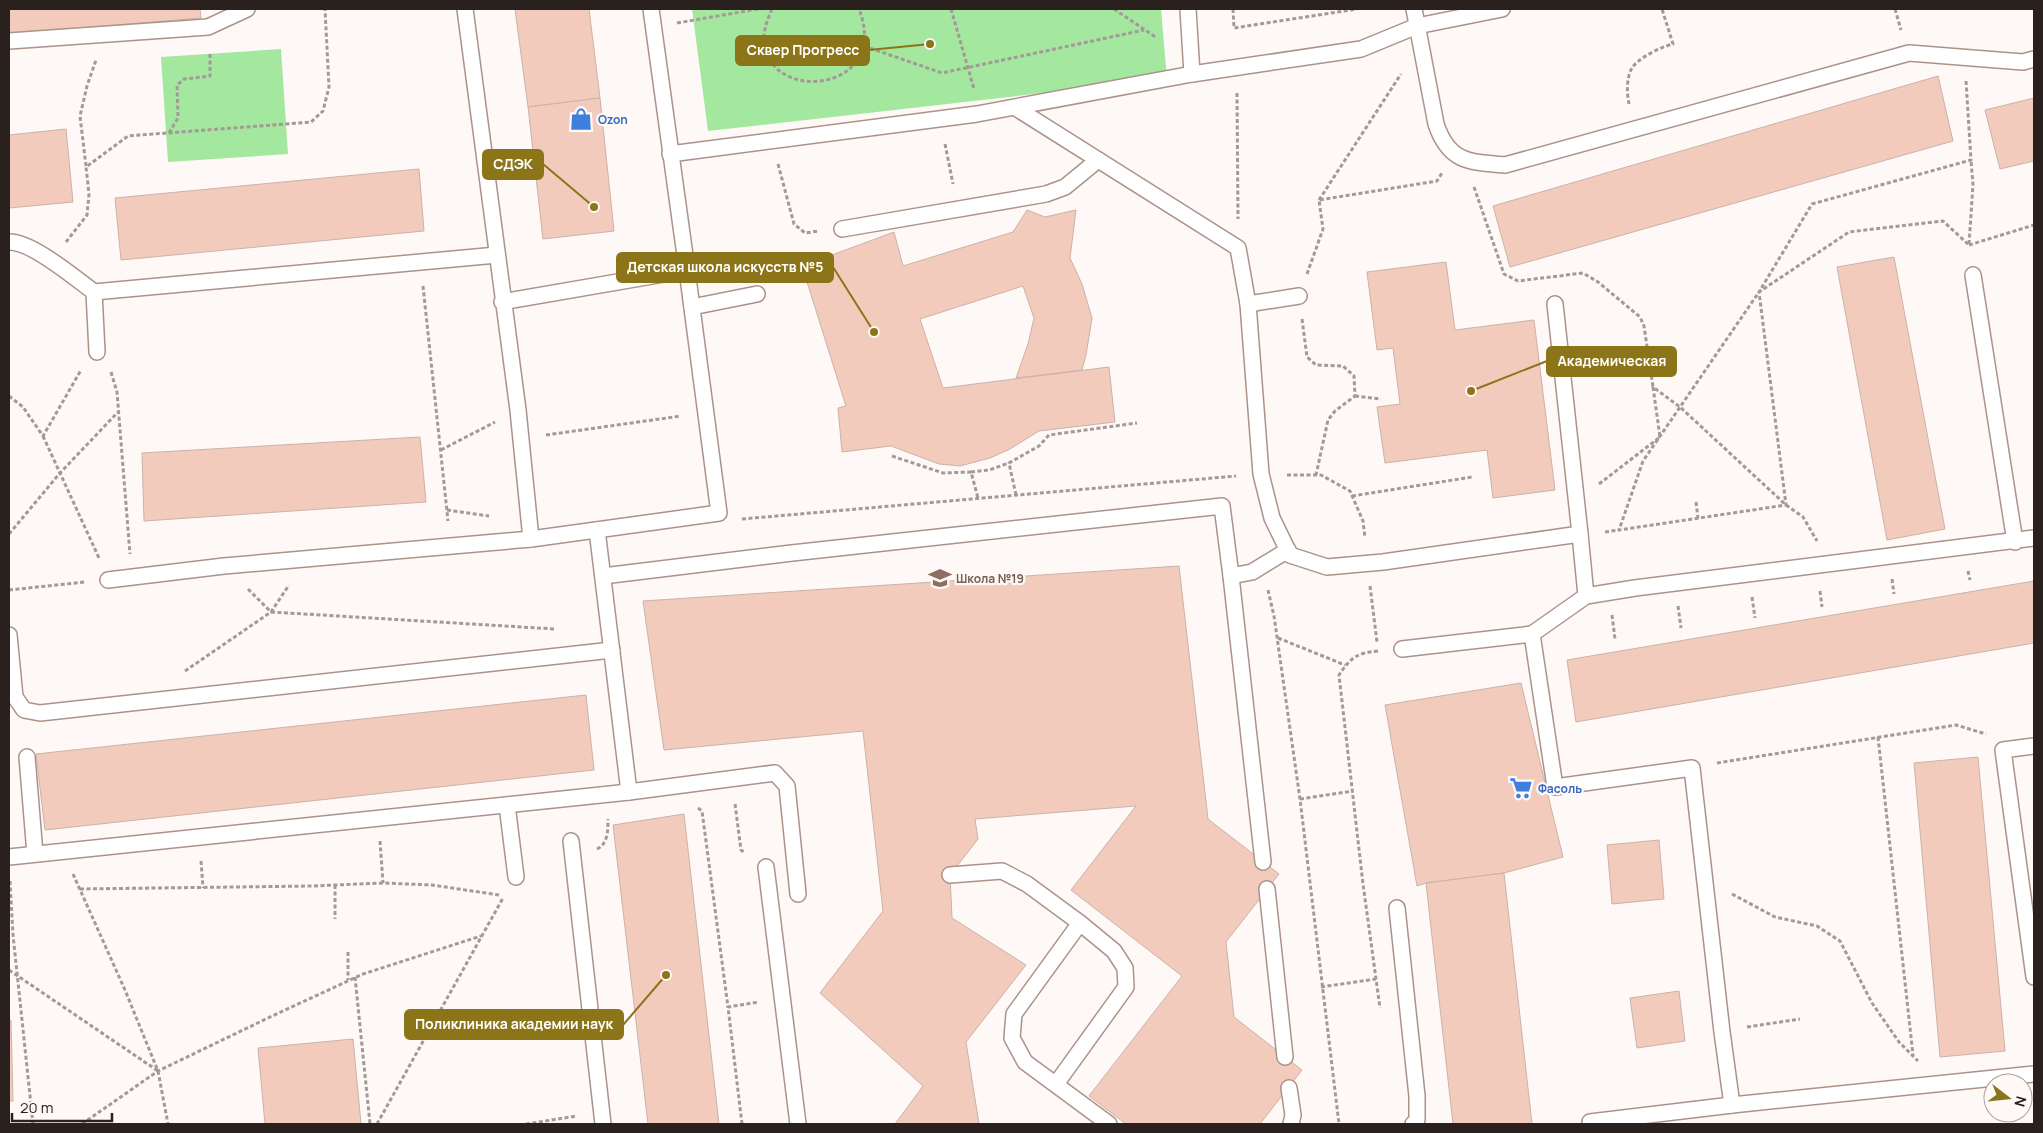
<svg xmlns="http://www.w3.org/2000/svg" width="2043" height="1133" font-family="Manrope,sans-serif">
<style>
.green{fill:#a4e89f}
.building{fill:#f3cbbd;stroke:#cbb2a9}
.lines{fill:none;stroke-linecap:round;stroke-linejoin:round}
.lane-casing{stroke:#ac938a;stroke-width:18}
.path{stroke:#a29a97;stroke-width:3;stroke-dasharray:4 2.5;stroke-linecap:butt}
.lane{stroke:#fff;stroke-width:15}
.labels{text-anchor:middle;dominant-baseline:central;stroke-width:4.5;stroke-linejoin:round;paint-order:stroke}
.shop-label{font-size:12px;font-weight:bold;fill:#366cbe;stroke:#fef8f6;text-anchor:start}
.education-label{font-size:12px;font-weight:bold;fill:#785e54;stroke:#fef8f6;text-anchor:start}
.leader{fill:none;stroke:#8c7519;stroke-width:2}
.callout-dot{fill:#8c7519;stroke:#fef8f6;stroke-width:2}
.callout{fill:#8c7519;stroke:#8c7519;stroke-width:2}
.callout-label{font-size:14px;text-anchor:middle;font-weight:bold;fill:#fff}
</style>
<rect width="100%" height="100%" fill="#fef8f6"/>
<g class="green">
<polygon points="692,9 1161,9 1167,79 708,131"/>
<polygon points="281,49 288,154 168,162 161,57"/>
</g>
<g class="building">
<polygon points="9,9 200,9 201,18 9,34"/>
<polygon points="515,9 589,9 600,98 528,107"/>
<polygon points="1938,76 1953,141 1510,267 1493,206"/>
<polygon points="600,98 614,231 543,239 528,107"/>
<polygon points="2034,98 2034,161 2000,169 1985,110"/>
<polygon points="66,129 73,202 9,208 9,135"/>
<polygon points="419,169 424,231 121,260 115,198"/>
<polygon points="1027,210 1045,217 1076,210 1070,258 1082,284 1092,318 1086,355 1082,370 1016,378 1028,344 1034,318 1023,286 920,319 943,388 1109,367 1115,422 1039,431 1010,449 990,458 960,466 939,464 891,446 842,452 838,408 846,406 802,266 894,232 903,266 1013,232"/>
<polygon points="1894,257 1945,529 1887,540 1837,267"/>
<polygon points="1446,262 1455,330 1534,320 1555,490 1493,498 1487,450 1385,463 1377,407 1400,404 1393,348 1377,350 1367,272"/>
<polygon points="420,437 426,502 144,521 142,453"/>
<polygon points="1179,566 1208,819 1279,874 1226,942 1234,1017 1302,1070 1260,1124 1126,1124 1089,1096 1182,976 1071,890 1136,806 975,819 978,839 950,875 952,918 1026,965 966,1042 979,1124 895,1124 923,1086 820,993 883,911 863,731 664,750 643,601"/>
<polygon points="2034,581 2034,643 1576,722 1567,660"/>
<polygon points="1521,683 1563,857 1504,873 1426,883 1417,886 1385,705"/>
<polygon points="586,695 594,770 45,830 36,754"/>
<polygon points="1978,757 2005,1051 1940,1057 1914,763"/>
<polygon points="684,814 719,1124 648,1124 613,825"/>
<polygon points="1659,840 1664,899 1612,904 1607,845"/>
<polygon points="1504,873 1532,1124 1453,1124 1426,883"/>
<polygon points="1679,991 1685,1041 1637,1048 1630,998"/>
<polygon points="9,1020 11,1020 13,1101 9,1101"/>
<polygon points="353,1039 361,1124 265,1124 258,1048"/>
</g>
<g class="lines">
<defs>
<g id="lane">
<polyline points="465,9 518,410 531,539"/>
<polyline points="1188,9 1192,74"/>
<path d="M1414,9L1436,124C1449,163 1470,162 1505,165L1909,53L2023,62L2034,59"/>
<polyline points="9,41 208,27 247,9"/>
<polyline points="1016,108 1238,248 1248,304 1261,474 1272,518 1290,555 1327,567 1383,562 1580,534 1586,596"/>
<polyline points="670,154 977,114 1192,74 1361,49 1417,26 1502,9"/>
<polyline points="842,229 1046,194 1065,187 1098,160"/>
<path d="M9,242C31,241 75,278 94,292L497,255"/>
<polyline points="1973,275 2015,542"/>
<polyline points="94,292 97,352"/>
<polyline points="502,302 687,270 651,9"/>
<polyline points="1248,304 1299,296"/>
<polyline points="1555,304 1580,534"/>
<polyline points="692,307 757,294"/>
<polyline points="597,530 629,792"/>
<polyline points="603,576 792,553 1222,506 1231,576 1252,572 1288,550"/>
<polyline points="1231,576 1263,862"/>
<polyline points="108,580 224,566 531,539 719,513 687,270"/>
<polyline points="1532,634 1555,787 1692,768 1722,1032 1732,1105 1590,1122 1591,1124"/>
<polyline points="9,635 15,697 24,710 40,713 612,650"/>
<polyline points="1402,649 1532,634 1586,596 1635,588 2034,538"/>
<polyline points="2034,746 2003,750 2034,977"/>
<polyline points="27,757 35,854"/>
<polyline points="507,805 516,877"/>
<polyline points="571,841 603,1124"/>
<polyline points="9,857 629,792 775,773 787,786 798,894"/>
<polyline points="766,867 798,1124"/>
<polyline points="950,875 1002,871 1027,884 1080,923 1014,1014 1012,1038 1025,1062 1109,1124"/>
<polyline points="1267,889 1285,1057"/>
<polyline points="1397,908 1417,1096 1417,1120 1413,1124"/>
<polyline points="1056,1084 1126,987 1125,968 1114,951 1080,923"/>
<polyline points="1289,1088 1293,1115 1291,1124"/>
<polyline points="1732,1105 2034,1074"/>
</g>
</defs>
<use href="#lane" class="lane-casing"/>
<g class="path">
<path d="M772,9C768,18 764,28 764,38C764,105 892,94 859,9"/>
<polyline points="951,9 974,89"/>
<polyline points="1114,9 1157,38"/>
<polyline points="1233,9 1234,28 1357,9"/>
<polyline points="1895,9 1901,30"/>
<polyline points="677,23 758,9"/>
<polyline points="864,46 942,73 1144,30"/>
<polyline points="1966,81 1971,160 1812,204 1759,292 1786,505 1619,530 1643,461 1759,292 1849,232 1943,221 1969,245"/>
<polyline points="1237,93 1238,219"/>
<path d="M1629,104C1627,94 1626,78 1632,68C1638,58 1661,47 1673,44L1662,9"/>
<polyline points="169,133 178,118 177,85 184,79 210,76 210,52"/>
<polyline points="945,144 953,184"/>
<polyline points="778,164 794,224 805,233 819,231"/>
<polyline points="86,166 80,116 87,86 96,60"/>
<polyline points="1474,187 1504,274 1518,281 1583,273 1598,282 1640,317 1644,326 1653,387"/>
<polyline points="1319,200 1401,74"/>
<polyline points="66,242 87,215 89,194 86,167 128,136 311,122 323,111 329,87 325,9"/>
<polyline points="1969,244 1973,185 1971,160"/>
<polyline points="1969,245 2034,225"/>
<polyline points="1307,274 1323,229 1319,200 1437,181 1442,173"/>
<polyline points="423,286 448,521"/>
<polyline points="1302,319 1307,357 1316,365 1343,366 1354,376 1355,396 1335,411 1328,420 1316,475"/>
<polyline points="111,372 117,392 130,554"/>
<polyline points="9,396 23,407 43,436 81,370"/>
<polyline points="1355,396 1381,399"/>
<polyline points="546,435 681,416"/>
<polyline points="43,436 99,558"/>
<polyline points="441,450 495,422"/>
<polyline points="892,456 943,473 971,472 978,498"/>
<polyline points="971,472 989,470 1009,463"/>
<polyline points="1287,475 1321,475 1350,491 1363,521 1365,538"/>
<polyline points="1599,484 1660,437 1653,387 1680,407 1786,505 1803,517 1817,541"/>
<polyline points="1016,495 1009,463 1039,446 1049,435 1137,423"/>
<polyline points="1352,496 1472,477"/>
<polyline points="1696,502 1698,518"/>
<polyline points="447,510 489,516"/>
<polyline points="742,519 1236,476"/>
<polyline points="1605,532 1619,530"/>
<polyline points="9,534 60,473 118,412"/>
<polyline points="1968,571 1970,580"/>
<polyline points="1892,579 1894,594"/>
<polyline points="1370,586 1377,642"/>
<polyline points="248,589 271,612 555,629"/>
<polyline points="9,590 85,582"/>
<polyline points="1268,590 1274,616 1300,799 1339,1124"/>
<polyline points="1820,591 1822,607"/>
<polyline points="1752,597 1755,618"/>
<polyline points="1678,606 1681,628"/>
<polyline points="1612,615 1615,639"/>
<polyline points="1278,638 1345,665"/>
<path d="M1378,651C1357,653 1351,657 1339,675L1363,884L1380,1008"/>
<polyline points="185,671 271,612 289,585"/>
<polyline points="1878,737 1913,1055"/>
<polyline points="1717,763 1956,725 1986,734"/>
<polyline points="1300,799 1353,791"/>
<polyline points="735,804 741,850 745,853"/>
<polyline points="698,808 702,811 728,1007"/>
<polyline points="380,841 383,883"/>
<path d="M597,849C608,844 608,830 608,819"/>
<polyline points="201,861 203,888"/>
<polyline points="73,874 125,990 158,1071 168,1124"/>
<polyline points="10,881 13,935 33,1124"/>
<polyline points="335,885 335,919"/>
<polyline points="80,889 312,886 383,883 432,885 499,895"/>
<polyline points="1732,894 1775,917 1817,926 1840,941 1872,1003 1899,1042 1918,1061"/>
<polyline points="348,952 348,980"/>
<polyline points="9,970 158,1071"/>
<polyline points="355,977 370,1124"/>
<polyline points="1321,987 1376,979"/>
<polyline points="1747,1027 1800,1019"/>
<polyline points="82,1124 158,1071 270,1017 363,974 481,936"/>
<polyline points="377,1124 503,898"/>
<polyline points="526,1124 577,1116"/>
<polyline points="742,1124 728,1007 759,1002"/>
</g>
<use href="#lane" class="lane"/>
</g>
<defs>
<symbol id="shop-bare" viewBox="-9 -9 18 18"><path d="M-5-2.5h2.3a2.7 3.5 0 0 1 5.4 0H5L5.5 6h-11ZM-1.5-2.5h3a1.5 2.3 0 0 0-3 0Z" fill="#3f7fe0" stroke="#fef8f6" stroke-width="2.5" paint-order="stroke"/></symbol>
<symbol id="school-bare" viewBox="-9 -9 18 18"><path d="M0-5L7-2L0 1L-7-2ZM-4 1L0 2.5L4 1V4Q0 6-4 4Z" fill="#8d6e63" stroke="#fef8f6" stroke-width="2.5" paint-order="stroke"/></symbol>
<symbol id="supermarket-bare" viewBox="-9 -9 18 18"><path d="M-6-5.5h2.5l.6 2H6L4.5 2H-2.5L-4.4-4H-6ZM-1.5 3.2a1.3 1.3 0 1 0 .1 0ZM3 3.2a1.3 1.3 0 1 0 .1 0Z" fill="#3f7fe0" stroke="#fef8f6" stroke-width="2.5" paint-order="stroke"/></symbol>
</defs>
<g fill-rule="evenodd">
<use href="#shop-bare" x="565" y="103" width="32" height="32"/>
<use href="#school-bare" x="924" y="562" width="32" height="32"/>
<use href="#supermarket-bare" x="1505" y="772" width="32" height="32"/>
</g>
<g class="labels">
<g class="shop-label">
<text x="598" y="119">Ozon</text>
<text x="1538" y="788">Фасоль</text>
</g>
<g class="education-label">
<text x="956" y="578">Школа №19</text>
</g>
</g>
<path class="leader" d="M930 44L869 50M594 207L543 164M874 332L833 267M1471 391L1547 361M666 975L623 1025"/>
<g class="callout-dot">
<circle cx="930" cy="44" r="5"/>
<circle cx="594" cy="207" r="5"/>
<circle cx="874" cy="332" r="5"/>
<circle cx="1471" cy="391" r="5"/>
<circle cx="666" cy="975" r="5"/>
</g>
<g class="callout">
<rect x="736" y="36" width="133" height="29" rx="5"/>
<rect x="483" y="150" width="60" height="29" rx="5"/>
<rect x="617" y="253" width="216" height="29" rx="5"/>
<rect x="1547" y="347" width="129" height="29" rx="5"/>
<rect x="405" y="1010" width="218" height="29" rx="5"/>
</g>
<g class="callout-label">
<text x="803" y="55">Сквер Прогресс</text>
<text x="513" y="169">СДЭК</text>
<text x="725" y="272">Детская школа искусств №5</text>
<text x="1612" y="366">Академическая</text>
<text x="514" y="1029">Поликлиника академии наук</text>
</g>
<rect width="2043" height="1133" fill="none" stroke="#2a201d" stroke-width="20"/>
<g transform="translate(2008 1098) rotate(106)"><circle r="24" fill="#fef8f6" stroke="#a9a29f"/>
<path d="M0-4L9 19L0 12L-9 19Z" fill="#8c7519"/>
<text y="-8" font-size="14" font-weight="bold" text-anchor="middle" fill="#2a201d">N</text>
</g>
<path d="M12 1113v8h100v-8" fill="none" stroke="#2a201d" stroke-width="2.5"/>
<text x="20" y="1113" font-size="15" fill="#2a201d" stroke="#fef8f6" stroke-width="4" paint-order="stroke">20 m</text>
</svg>
